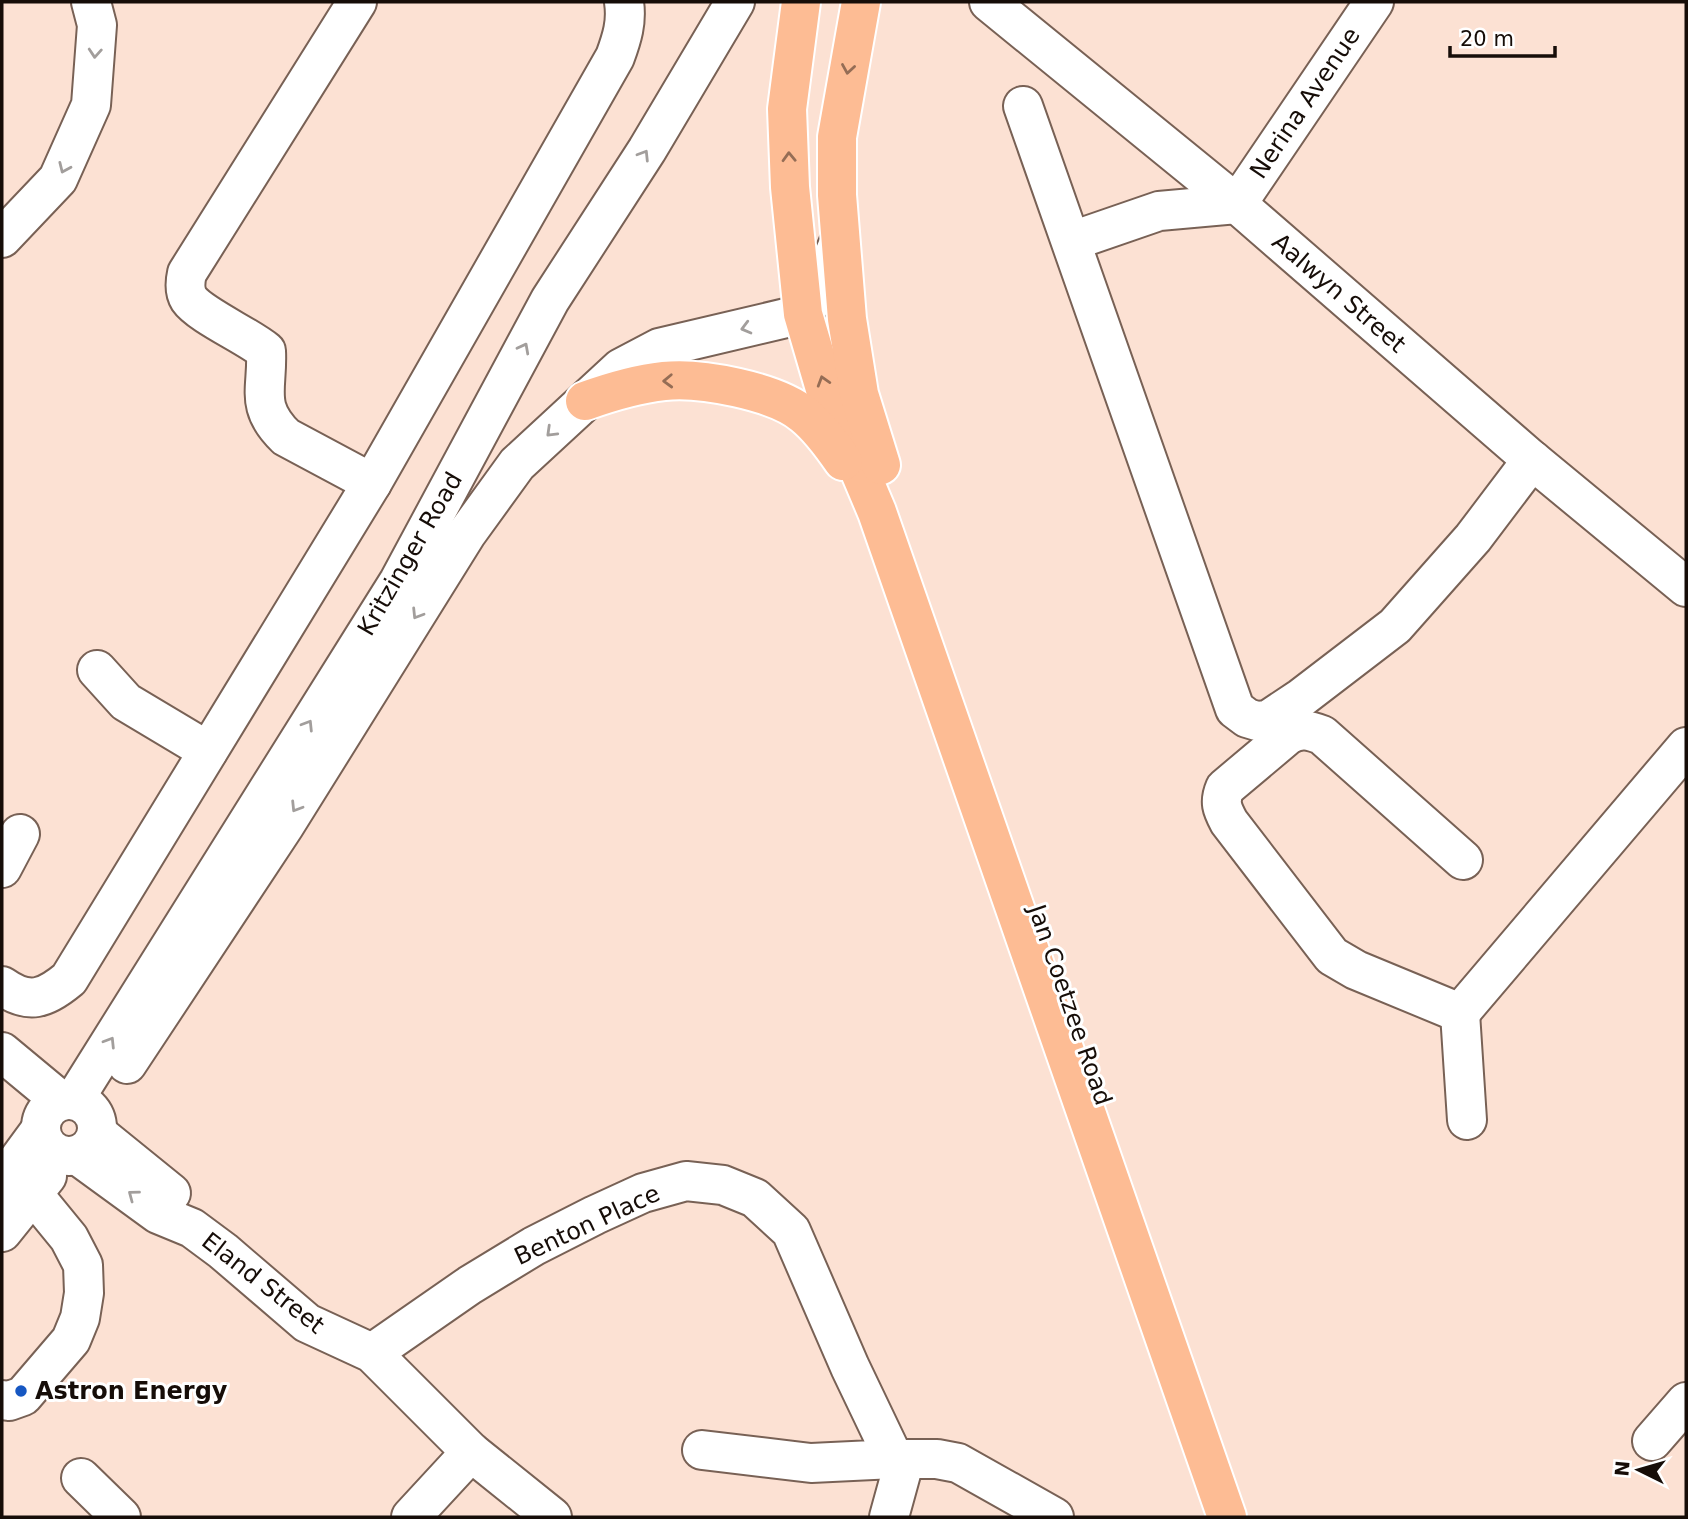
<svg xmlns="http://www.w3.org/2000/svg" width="1688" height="1519" font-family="'DejaVu Sans',sans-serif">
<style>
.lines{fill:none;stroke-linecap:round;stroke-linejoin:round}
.minor-casing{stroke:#786155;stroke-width:42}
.major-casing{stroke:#fff;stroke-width:42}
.minor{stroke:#fff;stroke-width:38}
.major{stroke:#fdbc94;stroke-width:38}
.oneway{stroke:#a29e9c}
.oneway2{stroke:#956d55}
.poi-dot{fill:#1657c2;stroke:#fff;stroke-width:2.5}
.labels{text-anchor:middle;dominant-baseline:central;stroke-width:6;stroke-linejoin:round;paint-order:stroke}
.street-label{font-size:24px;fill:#160d08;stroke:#fff}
.poi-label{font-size:24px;font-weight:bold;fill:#160d08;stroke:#fff;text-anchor:start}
</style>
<rect width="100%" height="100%" fill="#fce1d3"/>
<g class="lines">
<defs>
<g id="minor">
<path d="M357,2L187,273C185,282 184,291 189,299C200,315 248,336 266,351C268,389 254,406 286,437L372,483"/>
<polyline points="989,2 1237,204 1532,460 1686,587"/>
<polyline points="1023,106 1235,709 1247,718 1257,721 1268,720 1301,698 1395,626 1473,538 1532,460"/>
<polyline points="2,238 58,179 91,105 97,25 91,2"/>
<polyline points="1072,241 1159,211 1237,204 1374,2"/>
<polyline points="97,670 126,702 208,751"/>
<path d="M1463,860L1322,735C1309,730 1301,728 1288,735L1225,788C1219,802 1222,809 1229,822L1332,956L1356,970L1460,1013L1686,747"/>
<polyline points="2,868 20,834"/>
<path d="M2,986C29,1005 45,999 69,979L372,483L615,57C622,38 627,22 624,2"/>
<polyline points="1460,1013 1467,1120"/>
<polyline points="2,1052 61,1101"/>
<polyline points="127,1064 285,825 467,533 517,464 621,368 659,348 803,314 818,293 840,240"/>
<polyline points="74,1100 399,581 550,300 647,150 735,2"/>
<circle cx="69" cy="1128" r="28"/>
<polyline points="97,1133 171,1193"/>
<polyline points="77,1155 158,1214 192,1228 223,1251 307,1323 372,1353 471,1452 552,1517"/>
<polyline points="2,1182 41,1129"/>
<polyline points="2,1232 47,1176"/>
<polyline points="372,1353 470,1285 534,1246 595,1215 643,1193 686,1181 723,1185 755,1198 791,1231 850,1367 894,1459 811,1463 702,1450"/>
<polyline points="2,1400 9,1401 23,1396 71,1340 80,1318 84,1293 83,1265 69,1238 33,1194"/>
<polyline points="1652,1441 1686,1402"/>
<polyline points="894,1459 937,1459 958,1463 1054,1517"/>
<polyline points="81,1478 121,1517"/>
<polyline points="411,1517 471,1452"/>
<polyline points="889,1517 905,1459"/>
</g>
<g id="major">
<polyline points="801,2 787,109 790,187 803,314 825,389 877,512 1227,1517"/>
<polyline points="861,2 837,137 837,195 847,319 859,394 881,465"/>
<path d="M585,401C610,392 636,384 664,381C700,377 775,391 804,415C819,427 832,445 843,461"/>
</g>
</defs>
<use href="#minor" class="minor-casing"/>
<use href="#major" class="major-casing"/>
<use href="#minor" class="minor"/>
<use href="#major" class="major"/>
</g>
<defs><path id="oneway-chevron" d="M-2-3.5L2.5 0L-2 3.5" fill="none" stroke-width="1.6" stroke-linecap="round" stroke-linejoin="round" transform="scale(1.75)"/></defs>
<g class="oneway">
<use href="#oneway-chevron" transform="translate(95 53) rotate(94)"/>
<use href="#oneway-chevron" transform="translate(644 155) rotate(-58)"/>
<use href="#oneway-chevron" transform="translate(64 168) rotate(114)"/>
<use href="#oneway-chevron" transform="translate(746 328) rotate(165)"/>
<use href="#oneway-chevron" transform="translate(524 348) rotate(-62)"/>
<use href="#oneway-chevron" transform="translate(551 432) rotate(136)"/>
<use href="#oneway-chevron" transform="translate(417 614) rotate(122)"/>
<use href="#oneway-chevron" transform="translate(308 725) rotate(-58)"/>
<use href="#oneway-chevron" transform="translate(296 807) rotate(122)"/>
<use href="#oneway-chevron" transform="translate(110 1042) rotate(-58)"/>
<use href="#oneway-chevron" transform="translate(133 1195) rotate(-143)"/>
</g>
<g class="oneway2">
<use href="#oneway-chevron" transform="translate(848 69) rotate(99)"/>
<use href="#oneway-chevron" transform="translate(789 157) rotate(-92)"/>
<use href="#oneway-chevron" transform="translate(668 381) rotate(178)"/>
<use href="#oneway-chevron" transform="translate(823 381) rotate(-107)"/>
</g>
<circle class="poi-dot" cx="21" cy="1391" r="7"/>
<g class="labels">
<g class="street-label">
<text transform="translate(1305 103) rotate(-56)">Nerina Avenue</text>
<text transform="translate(1339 293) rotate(41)">Aalwyn Street</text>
<text transform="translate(410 554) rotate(-60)">Kritzinger Road</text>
<text transform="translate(1070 1005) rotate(71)">Jan Coetzee Road</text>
<text transform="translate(587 1225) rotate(-25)">Benton Place</text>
<text transform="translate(263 1283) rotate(38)">Eland Street</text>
</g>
<g class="poi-label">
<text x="35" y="1391">Astron Energy</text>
</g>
</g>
<rect width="1688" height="1519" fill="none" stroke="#160d08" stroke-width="7"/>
<g transform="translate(1639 1470) rotate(275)" stroke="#ffffff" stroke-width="5" paint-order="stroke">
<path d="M0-5L12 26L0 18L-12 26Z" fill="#160d08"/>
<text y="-10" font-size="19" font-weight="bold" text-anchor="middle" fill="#160d08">N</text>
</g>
<path d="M1450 46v10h105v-10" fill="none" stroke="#160d08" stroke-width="3.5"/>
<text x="1460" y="46" font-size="21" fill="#160d08" stroke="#ffffff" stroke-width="5" paint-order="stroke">20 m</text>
</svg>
